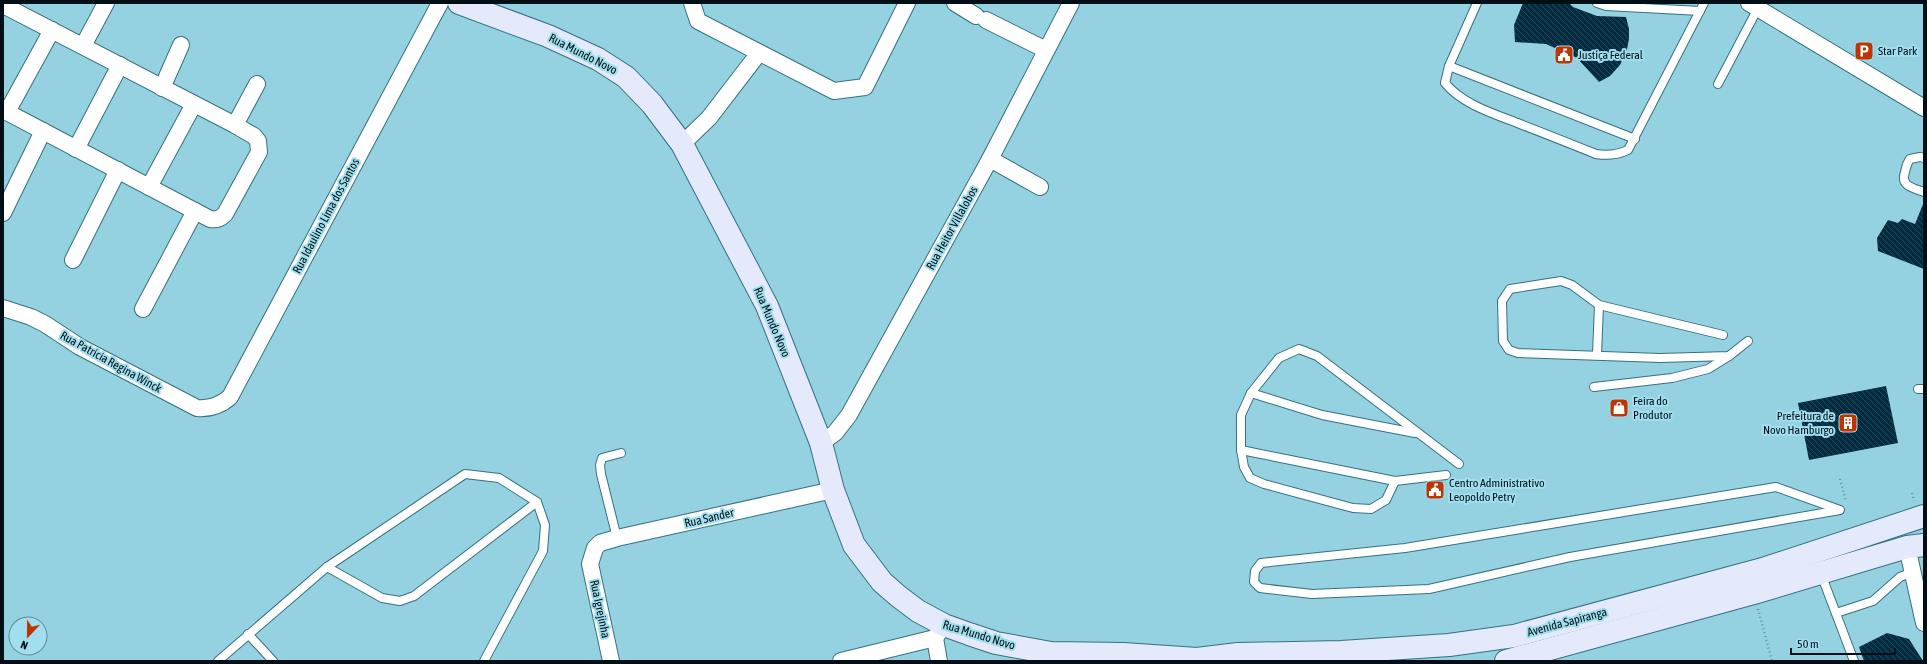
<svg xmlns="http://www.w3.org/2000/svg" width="1927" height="664" font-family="'Asap Condensed',sans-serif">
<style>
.building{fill:url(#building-back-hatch)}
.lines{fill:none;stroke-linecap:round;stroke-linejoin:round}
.lane-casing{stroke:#367180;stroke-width:10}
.street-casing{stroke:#367180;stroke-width:18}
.secondary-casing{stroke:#367180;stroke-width:24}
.path{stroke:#6695a2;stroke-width:2.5;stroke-dasharray:1 3;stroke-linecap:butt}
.lane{stroke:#fff;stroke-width:8}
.street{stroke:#fff;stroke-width:16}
.secondary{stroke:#e5e9fc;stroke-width:22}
.labels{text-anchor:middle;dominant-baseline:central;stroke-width:4;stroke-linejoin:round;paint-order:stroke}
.poi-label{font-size:12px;fill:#000f15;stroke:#a1deee;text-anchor:start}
.street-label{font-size:12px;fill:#000f15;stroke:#a1deee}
</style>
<defs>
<pattern id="building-back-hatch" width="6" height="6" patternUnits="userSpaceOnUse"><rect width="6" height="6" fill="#042c40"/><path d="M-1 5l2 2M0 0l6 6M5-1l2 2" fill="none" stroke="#274858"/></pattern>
</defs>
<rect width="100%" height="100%" fill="#94d1e1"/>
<g class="building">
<polygon points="1523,3 1569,3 1573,7 1597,16 1626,17 1629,29 1629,39 1627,49 1620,65 1610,76 1599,82 1577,58 1546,44 1515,42 1514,25"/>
<polygon points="1923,204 1924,204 1924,269 1878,251 1877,238 1888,220 1898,223 1902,219 1915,224"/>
<polygon points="1886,386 1898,443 1809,460 1798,403"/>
<polygon points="1887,633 1909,639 1923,661 1864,661 1859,647"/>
</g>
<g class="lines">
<defs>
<g id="lane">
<path d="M1477,3L1449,66L1445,83C1463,105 1495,114 1520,124C1546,134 1571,144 1596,154C1608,156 1617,155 1628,150L1704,3"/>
<polyline points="1597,3 1606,6 1700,11"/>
<polyline points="1449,66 1635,139"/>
<polyline points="1718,84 1758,8"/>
<path d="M1924,158L1920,157L1910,159C1907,163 1906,167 1905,172C1900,186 1913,188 1924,192"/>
<polyline points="1723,335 1599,305 1572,285 1561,281 1510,289 1502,301 1503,341 1509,350 1518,353 1660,358 1729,356 1748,341"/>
<polyline points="1597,355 1599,305"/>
<polyline points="1594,387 1672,378 1708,369 1729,356"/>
<polyline points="1918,389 1924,389"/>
<polyline points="1251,393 1322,415 1415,433"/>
<polyline points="1241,450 1395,481 1446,475"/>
<polyline points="1395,481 1386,500 1371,509 1353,508 1264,484 1250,478 1244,467 1241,450 1241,415 1251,393 1279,358 1299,349 1317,356 1459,464"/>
<polygon points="1776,487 1840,510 1570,557 1429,589 1312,594 1260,588 1254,582 1255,571 1261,563 1405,548"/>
<polyline points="617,538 601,474 600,465 602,458 621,453"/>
<polyline points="327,567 382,598 400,601 414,596 537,502"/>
<polyline points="1821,574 1854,661"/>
<polyline points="1836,613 1873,601 1900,577 1913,572"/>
<polyline points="248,634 273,661"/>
<polyline points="218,661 327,567 465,474 499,478 537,502 545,525 543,551 484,661"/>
</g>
<g id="street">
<polyline points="692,3 698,21 834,91 865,87 907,3"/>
<polyline points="955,3 976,16"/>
<polyline points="1749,3 1924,108"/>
<path d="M3,5L235,125L254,136L258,141L259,152L225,214C220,219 217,220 210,219L3,110"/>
<polyline points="986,20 1046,50"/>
<polyline points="83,46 106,3"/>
<polyline points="162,88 181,45"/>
<polyline points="7,112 52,30"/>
<polyline points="235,125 257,84"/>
<polyline points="682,144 709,118 759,53"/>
<polyline points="76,149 120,65"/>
<polyline points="990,159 1040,187"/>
<polyline points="149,187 194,104"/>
<polyline points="3,213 43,131"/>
<polyline points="73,260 118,170"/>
<path d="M3,308L31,317L45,324L80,347L197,408C210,409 220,406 230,397L440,3"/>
<polyline points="143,309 195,211"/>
<polyline points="821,443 835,433 849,415 990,159 1071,3"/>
<polyline points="1907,547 1924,623"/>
<polyline points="935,638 939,661"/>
<polyline points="611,661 590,564 595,548 600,543 617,538 833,490"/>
<polyline points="841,661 935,638 944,625"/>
</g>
<g id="secondary">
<polyline points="459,3 548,36 598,59 626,77 652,104 682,144 767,306 821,443 833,490 854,545 882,582 898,596 918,611 944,625 969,634 996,643 1051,653 1123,654 1197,659 1238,654 1341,652 1449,645 1514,636 1766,568 1924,516"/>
<polyline points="1506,661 1754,593 1907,547 1924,545"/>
</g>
</defs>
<use href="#lane" class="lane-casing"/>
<use href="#street" class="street-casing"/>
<use href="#secondary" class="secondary-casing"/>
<g class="path">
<polyline points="1840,479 1846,501"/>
<polyline points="1912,493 1914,501"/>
<polyline points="1758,609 1772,661"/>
</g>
<use href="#lane" class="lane"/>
<use href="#street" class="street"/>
<use href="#secondary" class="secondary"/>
</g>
<defs>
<symbol id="parking-square" viewBox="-11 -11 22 22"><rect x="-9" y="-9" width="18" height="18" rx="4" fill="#be3502" stroke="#a1deee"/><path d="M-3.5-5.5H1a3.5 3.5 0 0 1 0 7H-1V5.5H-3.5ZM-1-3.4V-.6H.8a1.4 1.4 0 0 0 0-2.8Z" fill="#fff"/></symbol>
<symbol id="civic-square" viewBox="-11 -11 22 22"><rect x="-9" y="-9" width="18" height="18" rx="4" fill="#be3502" stroke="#a1deee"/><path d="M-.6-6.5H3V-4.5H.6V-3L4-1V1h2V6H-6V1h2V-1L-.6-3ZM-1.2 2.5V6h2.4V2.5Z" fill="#fff"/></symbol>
<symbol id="shop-square" viewBox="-11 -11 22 22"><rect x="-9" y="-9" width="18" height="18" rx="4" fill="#be3502" stroke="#a1deee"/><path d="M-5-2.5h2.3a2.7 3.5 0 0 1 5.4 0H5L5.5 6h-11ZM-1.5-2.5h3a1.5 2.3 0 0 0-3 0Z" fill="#fff"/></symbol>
<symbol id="building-square" viewBox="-11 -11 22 22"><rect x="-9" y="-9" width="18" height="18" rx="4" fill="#be3502" stroke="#a1deee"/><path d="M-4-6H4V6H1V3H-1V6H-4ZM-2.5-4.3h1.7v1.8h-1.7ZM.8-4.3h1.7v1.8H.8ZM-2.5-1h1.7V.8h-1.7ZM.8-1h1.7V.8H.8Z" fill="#fff"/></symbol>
</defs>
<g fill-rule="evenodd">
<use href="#parking-square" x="1853" y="40" width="22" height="22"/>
<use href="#civic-square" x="1553" y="44" width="22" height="22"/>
<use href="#shop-square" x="1608" y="397" width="22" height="22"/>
<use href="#building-square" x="1837" y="412" width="22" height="22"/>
<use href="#civic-square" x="1424" y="479" width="22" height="22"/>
</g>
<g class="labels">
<g class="poi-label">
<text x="1878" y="51">Star Park</text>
<text x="1578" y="55">Justiça Federal</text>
<text x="1633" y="401">Feira do<tspan x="1633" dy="14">Produtor</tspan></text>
<text x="1834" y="416" text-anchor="end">Prefeitura de<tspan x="1834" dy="14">Novo Hamburgo</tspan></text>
<text x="1449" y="483">Centro Administrativo<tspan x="1449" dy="14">Leopoldo Petry</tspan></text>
</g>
<g class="street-label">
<text transform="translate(583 54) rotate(27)">Rua Mundo Novo</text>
<text transform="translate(326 216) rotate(-62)">Rua Idaulino Lima dos Santos</text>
<text transform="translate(952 228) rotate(-61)">Rua Heitor Villalobos</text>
<text transform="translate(772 322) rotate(67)">Rua Mundo Novo</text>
<text transform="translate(111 362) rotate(29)">Rua Patrícia Regina Winck</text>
<text transform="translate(709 518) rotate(-13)">Rua Sander</text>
<text transform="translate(600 609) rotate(78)">Rua Igrejinha</text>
<text transform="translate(1567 622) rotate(-15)">Avenida Sapiranga</text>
<text transform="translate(979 635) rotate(17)">Rua Mundo Novo</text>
</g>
</g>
<rect width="1927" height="664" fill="none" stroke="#000f15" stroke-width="8"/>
<g transform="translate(28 636) rotate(202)"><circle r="19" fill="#a1deee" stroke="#618b97"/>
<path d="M0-3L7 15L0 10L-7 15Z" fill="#be3502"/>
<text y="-6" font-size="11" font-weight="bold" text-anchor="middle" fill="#000f15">N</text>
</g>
<path d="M1791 648v6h104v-6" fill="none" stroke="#000f15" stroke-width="2"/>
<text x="1797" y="648" font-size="12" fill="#000f15" stroke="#a1deee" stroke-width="3" paint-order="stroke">50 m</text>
</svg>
